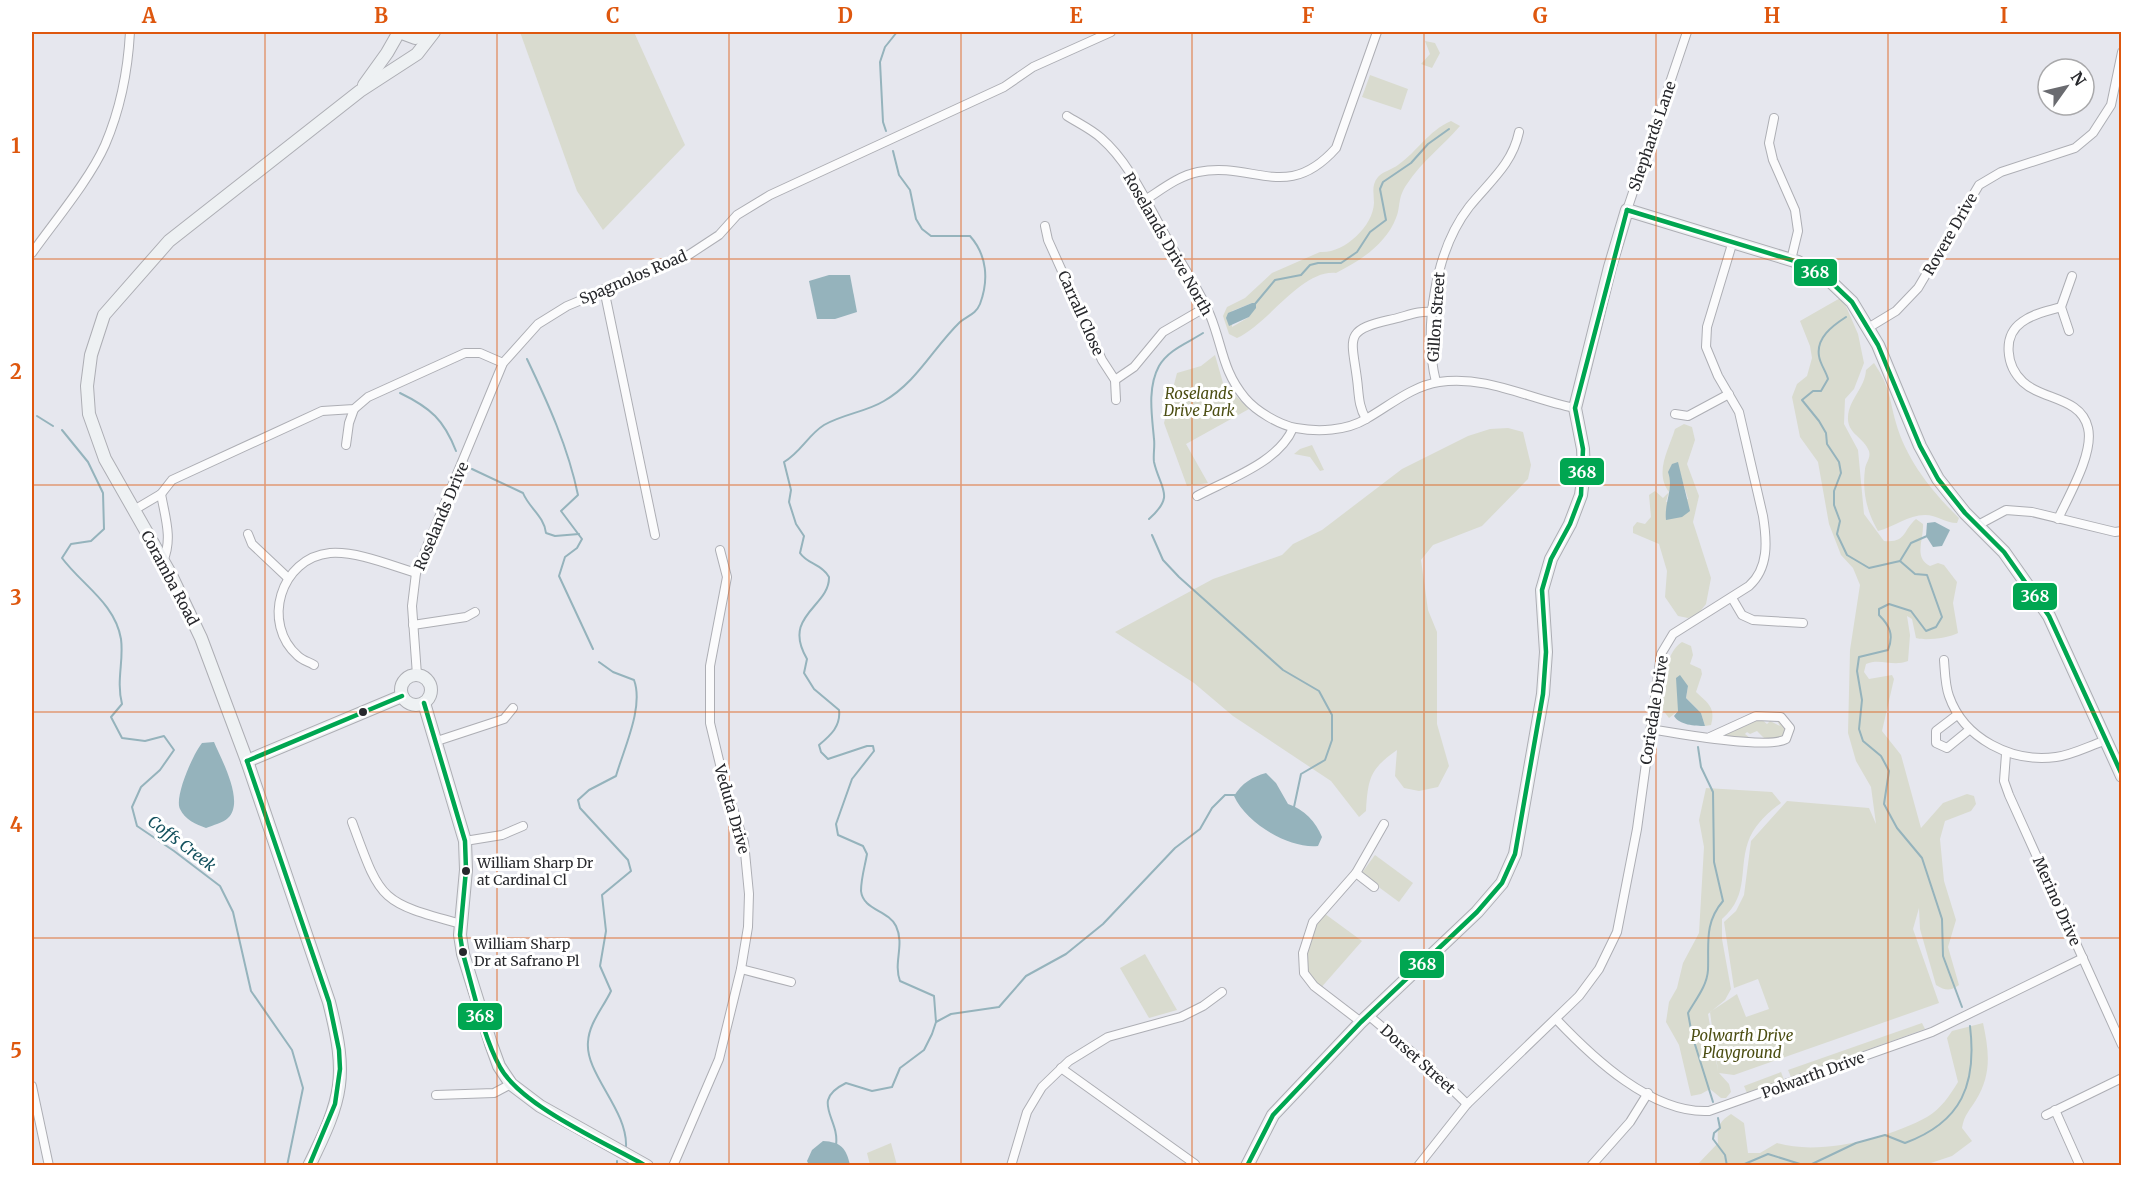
<svg xmlns="http://www.w3.org/2000/svg" width="2153" height="1197" font-family="Merriweather,serif">
<style>
.green{fill:#d9dbcf;fill-rule:evenodd}
.water{fill:#95b3bc}
.lines{fill:none;stroke-linecap:round;stroke-linejoin:round}
.stream{stroke:#95b3bc;stroke-width:2}
.street-casing{stroke:#adaeb4;stroke-width:10}
.secondary-casing{stroke:#adaeb4;stroke-width:14}
.street{stroke:#fbfbfc;stroke-width:8}
.secondary{stroke:#eef1f3;stroke-width:12}
.bus-1-casing{stroke:#fff;stroke-width:9}
.bus-1{stroke:#00a651;stroke-width:4.5}
.grid{fill:none;stroke:#de570e;stroke-width:1.5;stroke-opacity:0.55}
.bus-dot{fill:#27282c;stroke:#fff;stroke-width:2}
.labels{text-anchor:middle;dominant-baseline:central;stroke-width:6;stroke-linejoin:round;paint-order:stroke}
.bus-label{font-size:14px;fill:#27282c;stroke:#fff;text-anchor:start}
.street-label{font-size:15px;fill:#27282c;stroke:#fff}
.park-label{font-size:15px;font-style:italic;fill:#4c4e13;stroke:#fff}
.water-label{font-size:16px;font-style:italic;fill:#14515e;stroke:#fff}
.line-badge{stroke:#fff;stroke-width:2}
.badge-label{font-size:16px;text-anchor:middle;font-weight:bold;fill:#fff}
.neatline{fill:none;stroke:#de570e;stroke-width:2}
.grid-label{font-size:20px;text-anchor:middle;font-weight:bold;fill:#de570e}
</style>
<rect width="100%" height="100%" fill="#e6e7ee"/>
<g class="green">
<polygon points="520,32 634,32 685,145 603,230 577,191"/>
<polygon points="1425,41 1435,43 1440,53 1432,68 1421,64 1430,54"/>
<polygon points="1370,75 1408,89 1401,110 1362,97"/>
<path d="M1451,121L1460,126C1443,146 1422,161 1407,184C1397,198 1401,207 1396,218C1386,244 1360,261 1336,273C1302,269 1268,324 1237,338L1229,334L1223,316L1227,307L1245,298L1272,273L1320,252C1343,254 1373,227 1374,203C1374,194 1371,185 1378,177C1382,172 1393,169 1398,165C1418,151 1428,131 1451,121ZM1252,303L1249,317L1232,327V311Z"/>
<path d="M1842,297L1858,334L1864,363L1854,389L1845,399L1844,424L1858,450L1864,514L1884,541C1907,543 1902,531 1916,519L1923,524C1924,539 1913,558 1930,566L1938,563L1944,565L1957,582L1953,603L1958,633C1949,638 1925,641 1916,638L1912,619L1907,616L1910,635L1908,661C1893,667 1880,658 1866,664L1864,672L1869,679L1892,675L1894,679L1882,731L1901,755L1921,828L1943,803L1967,794L1974,796L1976,804L1971,811L1945,821L1940,839L1944,881L1956,920L1948,947L1959,985C1950,991 1946,991 1936,985L1920,929L1919,908L1913,929L1939,1003L1734,1075L1719,1073L1729,1084L1731,1092L1726,1098H1721L1710,1089L1701,1094L1691,1096L1679,1045L1666,1022L1669,1002L1677,988L1683,963L1699,933L1704,847L1699,820L1706,788L1772,792L1781,803C1769,812 1757,822 1750,837C1737,867 1751,894 1722,919V939L1731,989L1725,1000L1708,1014L1718,1071L1710,1012L1737,994L1746,1017L1769,1009L1758,979L1734,988L1724,922L1736,911L1744,895L1751,841L1787,801L1869,808L1876,824L1871,787L1856,761L1848,733L1850,650L1860,585L1853,568L1841,555L1829,524L1818,462L1800,437L1792,397L1797,384L1807,376L1812,358L1810,346L1800,321Z"/>
<polygon points="1215,355 1223,383 1249,409 1186,444 1208,483 1187,486 1164,423 1177,373 1201,366"/>
<path d="M1874,363C1891,389 1888,394 1896,423C1906,459 1932,492 1959,518L1957,523C1945,523 1937,515 1925,515C1908,515 1894,527 1878,531C1867,512 1862,492 1865,469C1866,462 1871,458 1869,451C1864,437 1847,434 1848,417C1849,399 1865,388 1866,370Z"/>
<path d="M1684,424L1692,427L1695,440L1687,464L1699,496L1693,522L1711,578L1706,604L1698,614L1688,618L1678,616L1665,597L1667,571L1659,544L1633,533V527L1637,522L1645,524L1651,517L1649,495L1655,491L1663,498L1669,492C1654,472 1669,449 1675,429ZM1677,463L1688,499L1666,502Z"/>
<path d="M1508,428L1523,432L1531,465L1528,479L1482,526L1433,545L1421,560L1428,610L1437,632V724L1449,766L1438,787L1419,791L1404,788L1395,776L1397,750C1370,769 1368,778 1366,811L1359,817L1331,781L1233,716L1194,683L1115,632L1213,579L1282,555L1293,544L1322,530L1402,469L1468,436L1490,429Z"/>
<polygon points="1312,445 1324,470 1320,471 1310,457 1294,454 1300,449"/>
<path d="M1682,642L1691,646L1693,655L1690,664L1701,669L1702,674L1696,692C1708,703 1716,708 1711,725L1705,726L1701,713L1686,698L1688,686L1678,697V711L1669,718L1662,709C1664,689 1663,654 1682,642Z"/>
<polygon points="1760,718 1767,724 1770,721 1780,726 1776,719 1782,721 1787,728 1783,737 1766,740 1757,731 1750,734 1747,732 1745,734 1750,738 1721,736"/>
<polygon points="1375,855 1413,883 1399,902 1361,874"/>
<path d="M1321,911L1362,941L1319,990C1291,959 1306,945 1321,911Z"/>
<polygon points="1145,954 1177,1010 1149,1018 1120,968"/>
<polygon points="1922,1023 1925,1029 1791,1077 1788,1070"/>
<path d="M1983,1023C1989,1051 1992,1074 1976,1100C1970,1110 1964,1115 1962,1128L1972,1141L1952,1156L1922,1166L1697,1165L1718,1143C1717,1128 1718,1122 1731,1114L1744,1123L1748,1153H1760L1777,1143C1819,1156 1889,1138 1927,1117C1941,1109 1950,1095 1958,1082L1947,1038L1952,1031Z"/>
<polygon points="1781,1072 1784,1080 1747,1093 1744,1086"/>
<polygon points="891,1143 897,1165 870,1165 867,1153"/>
</g>
<g class="water">
<polygon points="829,275 850,275 857,312 835,319 817,319 809,281"/>
<polygon points="1252,303 1256,303 1256,308 1249,317 1229,326 1226,318 1228,313"/>
<path d="M1678,462L1690,511L1682,517L1666,520C1664,502 1674,489 1668,472L1672,464Z"/>
<polygon points="1935,522 1950,530 1942,546 1933,547 1926,536 1927,523"/>
<path d="M1680,675L1688,686L1686,698L1701,713L1705,726C1695,726 1679,725 1674,716L1678,711L1676,678Z"/>
<path d="M214,742C222,761 245,802 228,818C223,823 213,825 206,828C196,824 185,820 180,809C174,797 193,754 202,743Z"/>
<path d="M1266,773L1276,783L1288,804C1304,809 1316,822 1322,837L1318,846C1289,849 1246,823 1234,796C1242,783 1252,777 1266,773Z"/>
<path d="M823,1141C841,1142 846,1148 850,1165H809L807,1161L812,1150Z"/>
</g>
<g class="lines">
<g class="stream">
<polyline points="886,131 883,122 880,62 885,47 897,32"/>
<polyline points="1255,304 1275,280 1301,275 1310,265 1318,263 1341,263 1357,252 1370,232 1386,220 1380,189 1383,182 1411,163 1428,144 1449,129"/>
<path d="M1846,317C1832,326 1816,338 1819,356C1820,364 1826,371 1828,379L1821,391H1813L1802,400L1819,421L1826,433L1827,444L1839,462L1841,473L1834,491V505L1840,521L1837,534L1847,555L1869,568L1900,561L1915,574L1927,575L1942,617L1936,627L1926,631L1911,611L1889,604L1879,609V615C1890,626 1894,635 1888,650L1859,657L1857,671L1862,700L1859,729L1863,741L1881,756L1889,771L1884,804L1897,828L1922,858L1942,919L1943,956L1962,1007"/>
<path d="M527,359C548,403 568,447 578,495L561,511L582,539L577,548L565,557L559,576L593,649"/>
<path d="M400,393C431,408 444,420 456,451"/>
<polyline points="37,416 53,426"/>
<path d="M62,430L88,462L103,493L104,529L91,541L71,544L62,558C82,585 115,603 121,639C124,661 116,680 122,704L111,717L122,738L145,741L164,736L174,750L160,770L141,787L132,807L137,826L174,851L220,886L233,912L251,991L292,1050L303,1088L287,1166"/>
<path d="M472,469L523,493C529,508 544,516 546,533L555,536L579,534"/>
<path d="M1149,519C1176,495 1160,489 1154,462C1153,455 1155,446 1154,439C1152,416 1147,388 1159,366C1169,349 1188,343 1203,333"/>
<polyline points="1152,535 1163,560 1179,577 1283,670 1319,691 1332,715 1332,740 1325,760 1301,774 1294,807"/>
<polyline points="1900,561 1911,543 1927,536"/>
<path d="M599,662L613,672L634,680C644,707 624,748 616,776L589,790L578,800L580,808L628,860L631,871L602,895L606,931L600,966L611,991C603,1008 589,1023 588,1042C585,1074 628,1110 626,1147"/>
<path d="M1698,747L1701,767L1713,792L1714,862L1723,901C1704,923 1709,944 1708,970C1707,986 1696,999 1688,1013L1692,1035L1713,1102"/>
<polyline points="936,1022 951,1014 999,1007 1026,976 1066,954 1103,924 1175,848 1200,829 1212,808 1225,795 1237,795"/>
<polyline points="1718,1118 1720,1128 1714,1133 1713,1139 1725,1155 1727,1166"/>
<path d="M836,1145C840,1118 809,1101 846,1083L872,1091L892,1087L900,1068L924,1050L932,1034L936,1022L934,996L900,981C893,962 905,945 896,926C888,910 863,910 861,891C861,878 865,866 867,854L863,846L838,835L836,824L852,779L874,751L873,746H867L828,759L821,752L819,745C831,735 841,726 839,710L814,689L804,673L807,659C781,615 830,607 829,577C822,564 807,564 800,553L804,536L796,524L789,502L791,490L784,462C801,452 808,435 824,425C843,414 866,412 884,401C917,382 933,348 960,322C967,316 976,314 980,304C989,280 987,255 970,236H931L922,229L916,219L910,190L899,175L893,151"/>
<polyline points="617,1166 617,1161"/>
<path d="M1740,1166L1768,1154L1800,1164H1812L1856,1143L1885,1135L1905,1143C1962,1122 1977,1084 1970,1026"/>
</g>
<defs>
<g id="street">
<path d="M1067,116C1078,123 1091,129 1101,138C1131,164 1148,206 1168,240C1182,265 1199,289 1210,315C1223,347 1222,370 1245,398C1256,411 1279,425 1296,428C1318,432 1346,431 1366,419C1389,406 1412,386 1439,382C1488,375 1528,399 1575,408"/>
<polyline points="1774,118 1769,143 1773,160 1795,210 1798,231 1791,260"/>
<path d="M1145,200C1161,190 1178,176 1198,172C1254,161 1287,203 1336,148L1377,32"/>
<polyline points="1627,210 1687,32"/>
<polyline points="1045,226 1048,240 1102,360 1115,380 1116,400"/>
<path d="M32,253C54,222 90,179 105,145C120,110 128,69 130,32"/>
<polyline points="604,289 655,535"/>
<polyline points="1868,328 1896,311 1918,288 1979,185 2001,172 2075,148 2093,133 2111,105 2122,52"/>
<polyline points="2069,331 2061,307 2072,276"/>
<polyline points="1115,380 1134,367 1163,332 1206,307"/>
<path d="M1436,382C1423,329 1435,251 1469,207C1489,182 1512,165 1519,132"/>
<polyline points="1675,414 1688,416 1729,394"/>
<path d="M1366,419C1358,406 1359,393 1357,379C1352,339 1343,330 1389,320C1406,317 1416,310 1434,312"/>
<polyline points="346,445 349,423 354,409"/>
<path d="M161,494C165,517 173,539 163,561"/>
<path d="M1197,496C1229,479 1279,462 1293,428"/>
<polyline points="134,510 161,494 172,480 322,411 354,409 368,397 465,353 480,353 503,363"/>
<path d="M2058,519C2069,495 2094,453 2088,428C2081,397 2042,400 2023,382C2006,366 2002,336 2022,322C2034,313 2048,311 2061,307"/>
<polyline points="1978,525 2006,510 2032,512 2115,532 2122,531"/>
<polyline points="248,534 252,544 287,577"/>
<polyline points="1732,598 1742,615 1753,620 1803,623"/>
<polyline points="413,625 466,617 475,612"/>
<path d="M1944,660C1945,672 1945,685 1949,696C1964,739 2012,763 2056,757C2072,755 2089,746 2104,741"/>
<path d="M314,665C309,662 302,660 298,656C261,624 280,558 330,553C357,551 390,565 416,573"/>
<polyline points="417,675 412,606 416,573 503,363 538,324 567,306 687,256 719,235 737,215 770,195 1004,87 1033,67 1111,32"/>
<polyline points="1957,715 1936,731 1936,743 1947,748 1969,730"/>
<path d="M1650,729C1675,733 1768,750 1786,739L1790,728L1781,717L1756,716L1710,737"/>
<polyline points="437,741 504,719 513,708"/>
<polyline points="2006,754 2004,781 2009,795 2122,1045"/>
<path d="M352,822C381,901 379,902 461,924"/>
<polyline points="465,841 502,835 523,826"/>
<polyline points="1356,873 1374,887"/>
<polyline points="741,969 791,982"/>
<polyline points="1368,1015 1426,1064 1467,1104"/>
<path d="M1556,1019C1593,1058 1652,1114 1709,1111L1932,1032L2083,958"/>
<polyline points="1361,1022 1314,986 1304,973 1303,953 1313,922 1356,873 1384,824"/>
<polyline points="1061,1068 1195,1164"/>
<polyline points="32,1086 49,1166"/>
<polyline points="436,1095 494,1093 511,1084"/>
<polyline points="2055,1110 2080,1166"/>
<polyline points="2046,1115 2122,1078"/>
<polyline points="673,1166 719,1059 741,969 748,927 749,894 744,842 724,781 710,723 710,666 727,577 720,550"/>
<polyline points="1011,1166 1027,1112 1042,1087 1069,1061 1108,1037 1181,1017 1203,1006 1222,992"/>
<path d="M1418,1166L1467,1104L1579,996L1599,969L1617,932L1637,829L1661,654L1673,634L1749,586C1769,568 1767,541 1763,516L1739,412L1718,376L1706,347L1707,327L1733,241"/>
<polyline points="1591,1166 1630,1122 1648,1093"/>
</g>
<g id="secondary">
<polyline points="399,32 415,38 433,32"/>
<polyline points="364,85 387,53 399,32"/>
<circle cx="416" cy="690" r="15"/>
<polyline points="424,703 465,841 466,870 460,935 463,954 491,1044 499,1066 511,1084 540,1106 647,1166"/>
<polyline points="247,761 402,696"/>
<path d="M309,1166C343,1097 348,1077 329,1002L247,761L201,638L171,575L105,459L89,414L87,386L91,355L104,315L169,241L360,91L417,54L434,32"/>
<polyline points="1247,1166 1273,1115 1361,1022 1477,912 1502,883 1515,854 1543,694 1546,652 1542,590 1551,559 1570,524 1581,495 1584,472 1583,449 1575,408 1610,267 1627,210 1798,262 1829,280 1852,302 1878,345 1920,446 1938,479 1965,513 2004,552 2049,616 2122,776"/>
</g>
</defs>
<use href="#street" class="street-casing"/>
<use href="#secondary" class="secondary-casing"/>
<use href="#street" class="street"/>
<use href="#secondary" class="secondary"/>
<defs>
<g id="bus-1">
<polyline points="1627,210 1798,262 1829,280 1852,302 1878,345 1920,446 1938,479 1965,513 2004,552 2049,616 2122,775"/>
<path d="M424,703L465,841L466,870L460,935L463,954C473,988 483,1037 500,1067C521,1106 606,1143 646,1166"/>
<polyline points="247,761 329,1002 339,1050 340,1069 335,1104 309,1166"/>
<polyline points="247,761 402,696"/>
<polyline points="1247,1166 1273,1115 1361,1022 1477,912 1502,883 1515,854 1543,694 1546,652 1542,590 1551,559 1570,524 1581,495 1583,449 1575,408 1627,210"/>
</g>
</defs>
<use href="#bus-1" class="bus-1-casing"/>
<use href="#bus-1" class="bus-1"/>
</g>
<path class="grid" d="M265,32V1166M497,32V1166M729,32V1166M961,32V1166M1192,32V1166M1424,32V1166M1656,32V1166M1888,32V1166M32,259H2122M32,485H2122M32,712H2122M32,938H2122"/>
<g class="bus-dot">
<circle cx="363" cy="712" r="5"/>
<circle cx="466" cy="871" r="5"/>
<circle cx="463" cy="952" r="5"/>
</g>
<g class="labels">
<g class="bus-label">
<text x="477" y="863">William Sharp Dr<tspan x="477" dy="17">at Cardinal Cl</tspan></text>
<text x="474" y="944">William Sharp<tspan x="474" dy="17">Dr at Safrano Pl</tspan></text>
</g>
<g class="street-label">
<text transform="translate(1652 136) rotate(-71)">Shephards Lane</text>
<text transform="translate(1950 234) rotate(-60)">Rovere Drive</text>
<text transform="translate(1168 244) rotate(60)">Roselands Drive North</text>
<text transform="translate(633 277) rotate(-23)">Spagnolos Road</text>
<text transform="translate(1081 313) rotate(66)">Carrall Close</text>
<text transform="translate(1436 317) rotate(-86)">Gillon Street</text>
<text transform="translate(441 516) rotate(-67)">Roselands Drive</text>
<text transform="translate(170 578) rotate(62)">Coramba Road</text>
<text transform="translate(1654 710) rotate(-81)">Coriedale Drive</text>
<text transform="translate(732 809) rotate(74)">Veduta Drive</text>
<text transform="translate(2057 901) rotate(66)">Merino Drive</text>
<text transform="translate(1418 1059) rotate(42)">Dorset Street</text>
<text transform="translate(1813 1075) rotate(-20)">Polwarth Drive</text>
</g>
<g class="park-label">
<text x="1199" y="393">Roselands<tspan x="1199" dy="17">Drive Park</tspan></text>
<text x="1742" y="1035">Polwarth Drive<tspan x="1742" dy="17">Playground</tspan></text>
</g>
<g class="water-label">
<text transform="translate(182 843) rotate(37)">Coffs Creek</text>
</g>
</g>
<g class="line-badge">
<rect x="1793" y="258" width="45" height="29" rx="6" fill="#00a651"/>
<rect x="1559" y="457" width="46" height="29" rx="6" fill="#00a651"/>
<rect x="2012" y="582" width="46" height="29" rx="6" fill="#00a651"/>
<rect x="1399" y="950" width="46" height="29" rx="6" fill="#00a651"/>
<rect x="457" y="1002" width="46" height="29" rx="6" fill="#00a651"/>
</g>
<g class="badge-label">
<text x="1815" y="278">368</text>
<text x="1582" y="478">368</text>
<text x="2035" y="602">368</text>
<text x="1422" y="970">368</text>
<text x="480" y="1022">368</text>
</g>
<rect width="2153" height="1197" fill="none" stroke="#ffffff" stroke-width="66"/>
<g transform="translate(2066 87) rotate(56)"><circle r="28" fill="#ffffff" stroke="#a9a9ab" stroke-width="1.5"/>
<path d="M0-4.5L10 22L0 15L-10 22Z" fill="#6a6b70"/>
<text y="-9" font-size="16" font-weight="bold" text-anchor="middle" fill="#27282c">N</text>
</g>
<rect x="33" y="33" width="2087" height="1131" class="neatline"/>
<g class="grid-label">
<text x="149" y="23">A</text>
<text x="381" y="23">B</text>
<text x="613" y="23">C</text>
<text x="845" y="23">D</text>
<text x="1076" y="23">E</text>
<text x="1308" y="23">F</text>
<text x="1540" y="23">G</text>
<text x="1772" y="23">H</text>
<text x="2004" y="23">I</text>
<text x="16" y="153">1</text>
<text x="16" y="379">2</text>
<text x="16" y="605">3</text>
<text x="16" y="832">4</text>
<text x="16" y="1058">5</text>
</g>
</svg>
